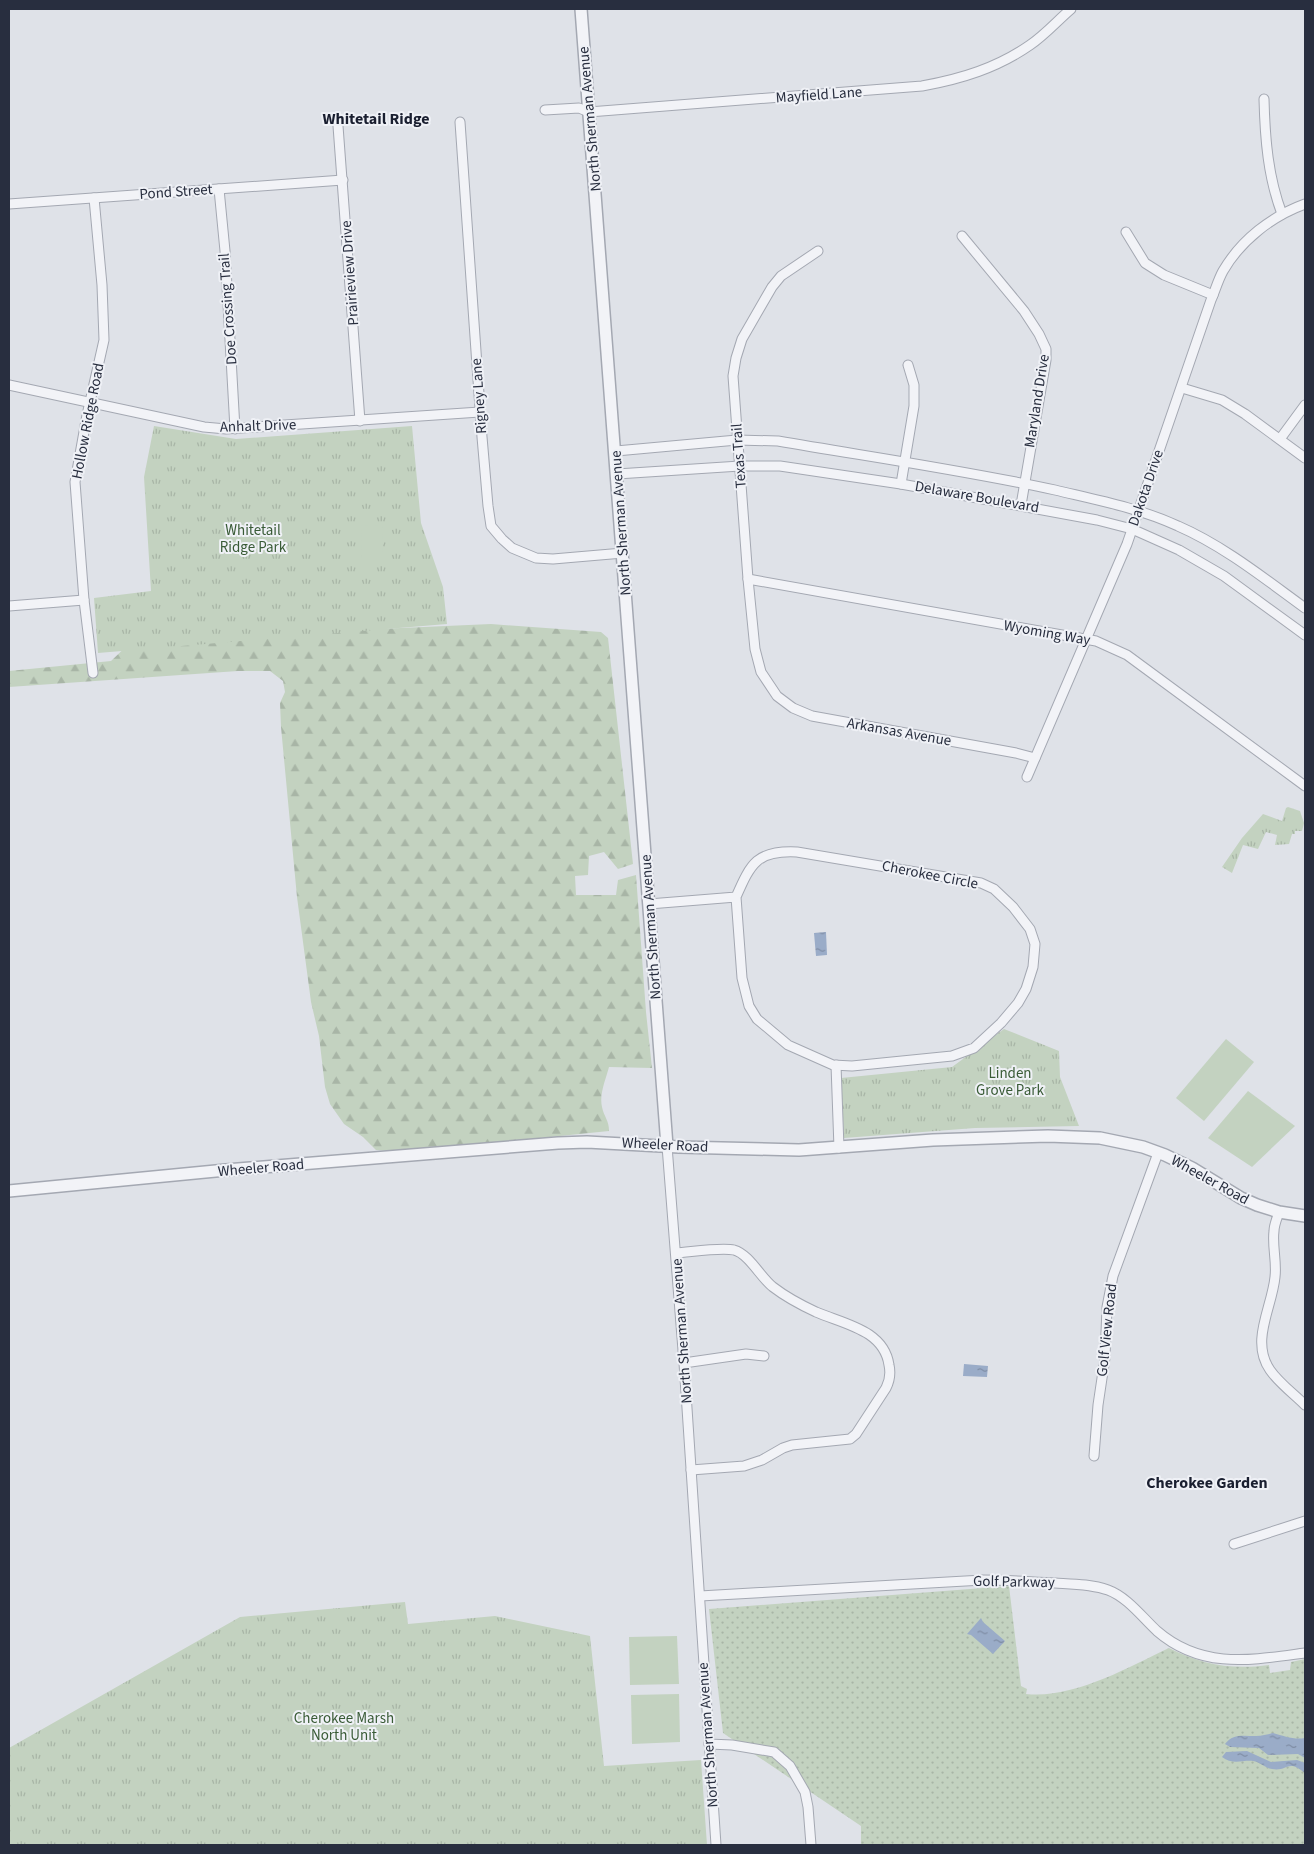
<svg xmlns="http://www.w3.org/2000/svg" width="1314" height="1854" font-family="'Source Sans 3',sans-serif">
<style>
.grass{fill:url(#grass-dots)}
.forest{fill:url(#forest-firs)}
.park{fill:url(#park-tufts)}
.garden{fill:#c3d2c0}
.water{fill:url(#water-ripples)}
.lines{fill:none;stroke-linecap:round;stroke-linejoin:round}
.minor-casing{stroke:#a4a8b2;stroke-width:11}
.tertiary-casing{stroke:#a4a8b2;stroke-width:14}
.minor{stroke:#f2f3f7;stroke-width:9}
.tertiary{stroke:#f2f3f7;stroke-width:11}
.labels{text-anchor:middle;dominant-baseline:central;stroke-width:4;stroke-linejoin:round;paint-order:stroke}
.street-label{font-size:15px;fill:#282e3f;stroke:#eff1f6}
.park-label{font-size:15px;fill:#395b36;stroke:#eff1f6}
.neighbourhood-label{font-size:16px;font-weight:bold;fill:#1a1f30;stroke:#eff1f6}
</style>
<defs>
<pattern id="grass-dots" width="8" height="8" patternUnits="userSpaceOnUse" patternTransform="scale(1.25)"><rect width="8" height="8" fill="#c3d2c0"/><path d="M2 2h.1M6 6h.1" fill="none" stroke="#a8b5a6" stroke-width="1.8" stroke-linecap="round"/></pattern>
<pattern id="forest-firs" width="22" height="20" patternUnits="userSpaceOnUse" patternTransform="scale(1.25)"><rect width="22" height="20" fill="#c3d2c0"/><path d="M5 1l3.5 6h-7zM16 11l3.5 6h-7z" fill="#a8b5a6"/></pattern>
<pattern id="park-tufts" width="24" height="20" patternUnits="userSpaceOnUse" patternTransform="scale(1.25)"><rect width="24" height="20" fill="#c3d2c0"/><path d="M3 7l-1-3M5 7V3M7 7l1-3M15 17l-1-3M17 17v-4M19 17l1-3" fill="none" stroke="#a8b5a6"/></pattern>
<pattern id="water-ripples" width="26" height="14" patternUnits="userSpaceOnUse" patternTransform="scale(1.25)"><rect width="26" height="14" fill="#9aacc8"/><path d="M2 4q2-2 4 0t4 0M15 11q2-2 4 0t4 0" fill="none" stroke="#7e8ca4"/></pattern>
</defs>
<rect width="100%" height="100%" fill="#dfe2e8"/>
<path class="grass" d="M1009,1586L1021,1686L1027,1689L1026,1694C1073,1699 1127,1668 1169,1648C1202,1665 1232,1670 1269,1665L1270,1673L1290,1670L1291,1662L1305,1659V1845H861V1826L723,1733L709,1609Z"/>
<path class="forest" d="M491,624L601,632L608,638L633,864L618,869L604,852L589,856L588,875L575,876L576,895H616L618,880L636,875L646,1012L652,1068L609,1067C606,1079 599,1094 602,1107C604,1117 609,1120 609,1131L401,1152L376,1150L363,1137L344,1124L330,1104L325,1087L319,1036L311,1002L297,897L281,727L280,703L285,692L283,681L270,671H238L9,687V671L111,661L133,640Z"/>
<g class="park">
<polygon points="154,426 236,439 412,426 421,523 443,587 447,624 98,653 94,598 151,591 144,477"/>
<polygon points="1288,807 1300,811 1304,823 1302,831 1295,831 1295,834 1292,834 1289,844 1275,845 1277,835 1266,832 1258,849 1243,845 1232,873 1222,867 1242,838 1263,814 1282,821 1286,808"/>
<polygon points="1004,1029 1059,1051 1060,1077 1079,1126 975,1128 844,1138 841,1078 952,1067"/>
<polygon points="405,1602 408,1624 495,1616 590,1636 604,1766 701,1760 707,1845 9,1845 9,1748 240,1617"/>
</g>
<g class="garden">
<polygon points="382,525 383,559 362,559 361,526"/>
<polygon points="1226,1039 1254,1062 1204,1121 1176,1098"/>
<polygon points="1248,1091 1295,1126 1252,1167 1208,1138"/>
<polygon points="677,1636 679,1684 630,1685 629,1637"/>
<polygon points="679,1694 680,1742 632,1744 631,1695"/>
</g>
<g class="water">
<polygon points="826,932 827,955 816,956 814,933"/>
<polygon points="964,1364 988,1366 987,1377 963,1376"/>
<polygon points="981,1618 983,1622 1005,1641 993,1654 971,1635 967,1634"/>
<path d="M1273,1733C1284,1736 1294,1740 1305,1738V1758L1298,1754L1268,1755L1259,1748L1230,1747L1225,1744C1233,1733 1244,1736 1256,1736C1262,1736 1268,1734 1273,1733Z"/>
<path d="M1247,1751L1271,1762L1297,1760L1305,1763V1773C1287,1758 1288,1772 1272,1769C1265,1768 1260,1762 1253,1761C1242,1760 1232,1765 1222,1757L1226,1752Z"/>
</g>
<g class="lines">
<defs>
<g id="minor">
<path d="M1264,99C1265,139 1268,177 1282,214"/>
<path d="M545,110L579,108L589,112L922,86C961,79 997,68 1030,45C1045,35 1058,20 1071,9"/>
<polyline points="460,122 482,437 488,506 491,526 502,539 512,548 536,558 553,559 623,553"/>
<polyline points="338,126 360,421"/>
<polyline points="219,189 225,251 235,429"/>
<polyline points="9,204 343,180"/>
<polyline points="1126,232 1145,263 1164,275 1213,295"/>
<polyline points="962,236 1024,311 1039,334 1046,349 1046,360 1021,505"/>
<polyline points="818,251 781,276 772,287 742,339 736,358 733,376 748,579 755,649 761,672 777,696 793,708 812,716 1016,753 1035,758"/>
<polyline points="9,385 204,427 226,429 480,412"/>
<polyline points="1182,388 1222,400 1245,414 1305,458"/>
<polyline points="1280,439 1305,405"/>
<path d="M616,451L737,440L778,441C871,457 963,470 1055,490C1097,500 1139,508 1178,526C1224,546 1265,579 1305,608"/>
<polyline points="617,474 740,466 780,466 901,484 1097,520 1132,529 1179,550 1224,576 1305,635"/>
<polyline points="901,484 914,406 914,385 908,365"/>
<polyline points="748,579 1096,641 1127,655 1305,786"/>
<polyline points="9,606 84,600"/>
<polyline points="93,673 84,600 75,482 87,415 104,340 102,285 94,198"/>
<path d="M1027,777L1127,544L1211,300C1215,291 1218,280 1223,271C1241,240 1272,216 1305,204"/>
<path d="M649,904L736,897L742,978L749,1006L757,1019L788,1045L833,1065L852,1066L952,1056L974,1048L1001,1023L1018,1003L1026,989L1033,967L1035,944L1030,929L1013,907L994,889L981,883L797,852C757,850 751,863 736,897"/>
<polyline points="836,1065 839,1148"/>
<polyline points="667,1146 684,1363 716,1845"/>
<path d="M1279,1212C1277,1218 1274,1225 1274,1231C1272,1246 1277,1262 1275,1277C1272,1308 1250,1341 1270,1370C1279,1383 1294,1394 1305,1405"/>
<path d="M676,1253C691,1252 721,1247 734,1250C749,1254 761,1278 773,1287C786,1297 801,1305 816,1312C844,1324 884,1330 889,1365C891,1374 890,1380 886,1388L856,1434L850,1439L792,1445L783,1448L762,1460L744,1466L691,1470"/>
<polyline points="684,1363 746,1354 764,1356"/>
<polyline points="1094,1456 1098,1405 1105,1358 1107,1307 1113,1276 1158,1153"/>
<polyline points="1234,1544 1305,1521"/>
<path d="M700,1596L983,1580C1007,1580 1031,1582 1055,1583C1072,1584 1091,1584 1108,1590C1127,1597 1142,1617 1157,1631C1202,1670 1252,1660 1305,1653"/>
<polyline points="709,1744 732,1745 774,1752 790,1766 805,1792 808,1807 811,1845"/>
</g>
<g id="tertiary">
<polyline points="581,9 667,1146"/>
<polyline points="9,1191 226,1170 558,1143 587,1142 679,1147 799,1150 933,1140 1048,1136 1100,1138 1143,1147 1165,1155 1192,1168 1241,1198 1257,1205 1279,1212 1305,1216"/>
</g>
</defs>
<use href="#minor" class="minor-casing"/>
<use href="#tertiary" class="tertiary-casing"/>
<use href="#minor" class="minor"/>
<use href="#tertiary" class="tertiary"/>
</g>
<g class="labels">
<g class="street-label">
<text transform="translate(819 95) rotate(-4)">Mayfield Lane</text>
<text transform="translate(590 119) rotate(-95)">North Sherman Avenue</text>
<text transform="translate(176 192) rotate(-4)">Pond Street</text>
<text transform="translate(350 273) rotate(-94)">Prairieview Drive</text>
<text transform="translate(228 309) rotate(-94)">Doe Crossing Trail</text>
<text transform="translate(479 396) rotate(-94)">Rigney Lane</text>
<text transform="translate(1037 401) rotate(-81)">Maryland Drive</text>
<text transform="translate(88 421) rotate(-79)">Hollow Ridge Road</text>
<text transform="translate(258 426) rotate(-2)">Anhalt Drive</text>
<text transform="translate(739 456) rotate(-94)">Texas Trail</text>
<text transform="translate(1146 488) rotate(-71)">Dakota Drive</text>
<text transform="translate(977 497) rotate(10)">Delaware Boulevard</text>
<text transform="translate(621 523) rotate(-94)">North Sherman Avenue</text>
<text transform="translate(1047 633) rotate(10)">Wyoming Way</text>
<text transform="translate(899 732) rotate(10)">Arkansas Avenue</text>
<text transform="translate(930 875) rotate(11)">Cherokee Circle</text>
<text transform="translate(651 927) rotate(-94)">North Sherman Avenue</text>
<text transform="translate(665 1145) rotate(3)">Wheeler Road</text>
<text transform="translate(261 1168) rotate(-5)">Wheeler Road</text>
<text transform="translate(1210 1180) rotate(29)">Wheeler Road</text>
<text transform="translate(1107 1330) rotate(-84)">Golf View Road</text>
<text transform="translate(682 1331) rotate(-94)">North Sherman Avenue</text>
<text transform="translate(1014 1582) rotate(1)">Golf Parkway</text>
<text transform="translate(708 1735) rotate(-94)">North Sherman Avenue</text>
</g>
<g class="park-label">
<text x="253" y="530">Whitetail<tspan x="253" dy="17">Ridge Park</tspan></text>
<text x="1010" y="1073">Linden<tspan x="1010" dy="17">Grove Park</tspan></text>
<text x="344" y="1718">Cherokee Marsh<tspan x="344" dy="17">North Unit</tspan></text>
</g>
<g class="neighbourhood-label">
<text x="376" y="119">Whitetail Ridge</text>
<text x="1207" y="1483">Cherokee Garden</text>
</g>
</g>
<rect width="1314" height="1854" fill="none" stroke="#282e3f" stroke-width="20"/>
</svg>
